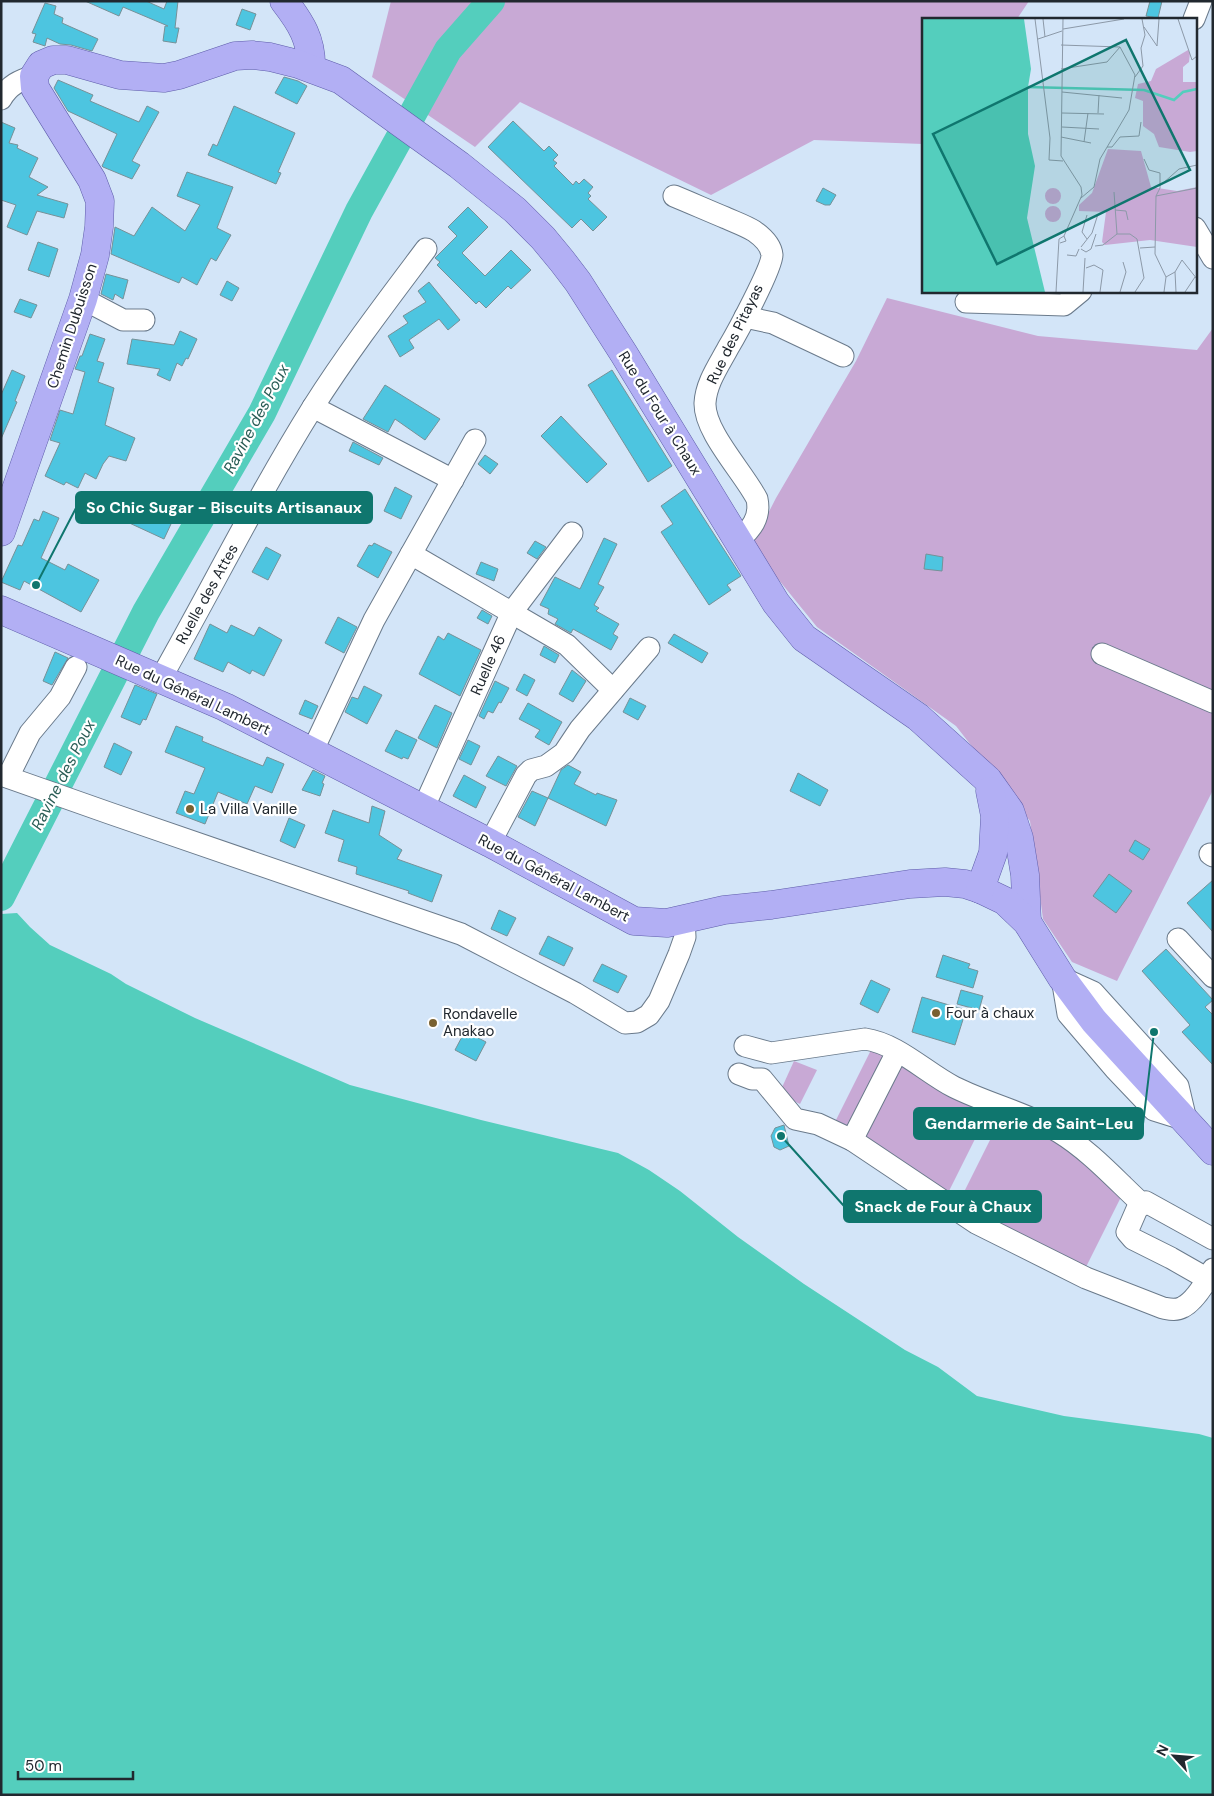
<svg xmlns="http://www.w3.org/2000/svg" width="1214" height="1796" font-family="'DM Sans',sans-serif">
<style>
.green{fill:#c8a9d5}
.water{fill:#54cebd}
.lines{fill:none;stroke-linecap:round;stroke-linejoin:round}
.river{stroke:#54cebd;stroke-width:28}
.building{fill:#4dc5e0;stroke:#769198}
.minor-casing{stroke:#6a7a8b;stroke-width:23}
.major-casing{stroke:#5e5daa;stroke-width:29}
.minor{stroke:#fff;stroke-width:21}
.major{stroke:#b2aff4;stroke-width:28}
.poi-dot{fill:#796131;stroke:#fff;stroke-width:2}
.labels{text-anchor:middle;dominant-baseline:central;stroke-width:4.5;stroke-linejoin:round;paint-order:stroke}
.street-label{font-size:15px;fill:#21282f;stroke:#fff}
.poi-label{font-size:15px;fill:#21282f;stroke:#fff;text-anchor:start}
.water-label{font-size:16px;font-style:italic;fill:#2a5d56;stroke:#fff}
.inset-river{fill:none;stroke:#54cebd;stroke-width:2.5}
.inset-road{fill:none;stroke:#8c99a8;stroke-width:1}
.view{fill:#0f766e;fill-opacity:0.15;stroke:#0f766e;stroke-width:2.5}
.inset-edge{fill:none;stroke:#21282f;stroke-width:2.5}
.leader{fill:none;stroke:#0f766e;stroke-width:2}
.callout-dot{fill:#0f766e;stroke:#fff;stroke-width:2}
.callout{fill:#0f766e;stroke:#0f766e;stroke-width:2}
.callout-label{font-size:16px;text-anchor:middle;font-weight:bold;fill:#fff}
</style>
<rect width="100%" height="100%" fill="#d3e5f8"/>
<g class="green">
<polygon points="391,1 1029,1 1017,19 923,19 923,144 814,140 711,195 520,102 475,147 372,77"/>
<polygon points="887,298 1038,336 1197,350 1213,328 1213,790 1117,981 1072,962 1043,919 1030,821 956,726 817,627 761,558 754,541 776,498 856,361"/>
<polygon points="872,1048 991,1107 946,1197 827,1138"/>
<polygon points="794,1061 817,1070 800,1104 779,1094"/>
<polygon points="1003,1114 1131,1177 1085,1269 957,1206"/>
</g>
<polygon class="water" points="17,913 30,927 50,945 111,974 126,984 195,1018 350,1085 481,1120 618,1153 649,1170 680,1191 738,1237 804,1284 905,1350 938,1367 977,1396 1064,1416 1199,1434 1213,1438 1213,1795 1,1795 1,914"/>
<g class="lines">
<polyline class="river" points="1,897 146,612 262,413 359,211 448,50 491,1"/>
</g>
<g class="building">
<polygon points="85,1 146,1 164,9 167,1 178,1 175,28 179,28 176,43 163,41 165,26 168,26 123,7 119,16"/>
<polygon points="1150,1 1162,1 1158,18 1146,16"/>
<polygon points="45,3 56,6 54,14 63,18 62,23 98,39 92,51 71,45 60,44 47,38 45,46 33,42 36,34 32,33"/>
<polygon points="242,9 256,14 250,30 236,25"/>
<polygon points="284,77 298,81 307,86 297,104 275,93"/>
<polygon points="58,80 93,95 90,101 139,122 147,106 159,112 132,161 140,165 132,179 103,167 102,166 117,134 68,111 54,88"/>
<polygon points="234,106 295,133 278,172 281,173 276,184 208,155 213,144 217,146"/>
<polygon points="513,121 544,151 549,146 558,155 553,160 557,163 554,166 573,185 576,181 579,184 584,179 593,187 588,193 591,196 588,199 607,217 593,231 581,219 572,228 488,147"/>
<polygon points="1,122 15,128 9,143 18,145 17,148 38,158 29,177 48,187 37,195 68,204 64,218 37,211 27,235 7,227 16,205 1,200"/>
<polygon points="187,172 233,187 217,228 231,235 216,261 211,258 197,285 182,277 179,283 111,254 115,227 134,236 152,207 185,231 200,205 177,196"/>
<polygon points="823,188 836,195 830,205 825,205 816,201"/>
<polygon points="468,207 488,227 462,253 485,276 511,250 531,270 511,289 508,286 486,308 479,301 476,304 437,265 440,262 435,258 457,236 448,227"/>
<polygon points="38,242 58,249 49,277 28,270"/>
<polygon points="106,274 128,280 123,299 115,294 113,300 101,294"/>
<polygon points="227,281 239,288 232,301 220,295"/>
<polygon points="429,282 460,320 448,330 439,319 409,340 414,348 400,357 388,336 408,323 403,316 426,302 418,291"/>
<polygon points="20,299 37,305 31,318 14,312"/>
<polygon points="180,331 197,339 188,359 186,358 182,366 177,363 170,381 157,375 160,369 127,364 132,339 174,345"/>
<polygon points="90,334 105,339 97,361 104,363 98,382 114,388 105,425 135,438 126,461 109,456 103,464 96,479 85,473 78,488 66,482 64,485 45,476 60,443 50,440 60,410 73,414 85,372 75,369 80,356 82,356"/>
<polygon points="12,370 25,376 15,401 17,402 1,439 1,395"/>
<polygon points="612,370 672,466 648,482 588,385"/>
<polygon points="385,385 440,419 425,440 395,419 388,432 363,419"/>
<polygon points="561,416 607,464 587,483 541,436"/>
<polygon points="353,442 383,458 379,465 349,451"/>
<polygon points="485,455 498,464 490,474 478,464"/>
<polygon points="395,487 412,496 401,519 384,511"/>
<polygon points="685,489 741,576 727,585 731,590 709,605 661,532 673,524 661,506"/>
<polygon points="107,493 171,524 164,539 99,509"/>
<polygon points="43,511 59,518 41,558 65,570 68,564 99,580 81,612 24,581 20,590 1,582 18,545 22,546 34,519 39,521"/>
<polygon points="604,538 617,544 598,584 604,587 594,605 599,608 596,611 619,624 613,634 618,637 611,650 573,629 571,633 555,624 558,619 548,614 549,609 540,605 555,577 580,589"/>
<polygon points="535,541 546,547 537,559 527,553"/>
<polygon points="374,543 392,552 378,578 357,566 369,545 372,546"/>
<polygon points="266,547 281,555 268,580 252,572"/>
<polygon points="926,554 943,557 942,571 924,569"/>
<polygon points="481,562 498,569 494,581 476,574"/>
<polygon points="482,610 492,616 488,624 477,618"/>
<polygon points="338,617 357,627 344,653 325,643"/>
<polygon points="210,624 227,633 231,625 254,636 259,627 282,640 264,676 252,670 250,674 228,662 223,672 194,659"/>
<polygon points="448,633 481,650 460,696 419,674 438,636 444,640"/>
<polygon points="674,634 708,653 702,663 668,643"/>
<polygon points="544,646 559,655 555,663 540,655"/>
<polygon points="55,652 68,658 52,685 43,681"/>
<polygon points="572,670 586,681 573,702 559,694"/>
<polygon points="524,674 535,680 527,696 516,690"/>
<polygon points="495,681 509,688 501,703 499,702 493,713 488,711 484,719 479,716"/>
<polygon points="135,685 157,694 146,720 143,719 140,725 121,717"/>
<polygon points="364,686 382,695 367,724 345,712 352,697 358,699"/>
<polygon points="630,698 646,706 638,720 623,712"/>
<polygon points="305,700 318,706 312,719 299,714"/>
<polygon points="528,703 562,722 549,745 535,737 540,730 519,719"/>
<polygon points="435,705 452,713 437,748 418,738"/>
<polygon points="176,726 203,737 202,741 263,766 267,757 284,764 272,793 255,786 247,804 218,792 205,824 176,813 185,791 194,794 205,768 165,752"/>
<polygon points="396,730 417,740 408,759 403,757 402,759 385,751"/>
<polygon points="468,740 480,746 471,765 459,759"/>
<polygon points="114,743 132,752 121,775 104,767"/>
<polygon points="498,756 517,766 506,786 486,776"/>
<polygon points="568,765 581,772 574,784 596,795 597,793 617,800 606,826 548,798 561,770"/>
<polygon points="313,770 325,776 322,783 324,784 320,796 302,790"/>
<polygon points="798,773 828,790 820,806 790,791"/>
<polygon points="464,775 486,787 476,808 453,796"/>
<polygon points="532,791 548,798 535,826 518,817"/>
<polygon points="372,806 385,811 379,835 402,850 397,859 442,875 432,902 408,893 409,891 356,874 357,867 338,861 344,840 325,833 333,810 369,823"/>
<polygon points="289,818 305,825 295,848 280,841"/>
<polygon points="1135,840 1150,849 1143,860 1129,851"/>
<polygon points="1109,874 1132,891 1116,913 1093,896"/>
<polygon points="1213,880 1213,932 1187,903"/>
<polygon points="499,910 516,918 507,936 491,929"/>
<polygon points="548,936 573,948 564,966 539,954"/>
<polygon points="1166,949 1213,1000 1205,1007 1213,1015 1213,1065 1182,1032 1190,1025 1142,971"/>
<polygon points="943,955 970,964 968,968 978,971 973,988 936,977"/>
<polygon points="602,964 627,976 618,993 593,981"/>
<polygon points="871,980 890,989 878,1013 860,1004"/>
<polygon points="961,990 983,996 979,1010 957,1004"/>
<polygon points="922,997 966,1010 955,1045 912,1032"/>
<polygon points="465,1031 486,1042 476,1061 455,1050"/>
<polygon points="784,1125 789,1146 780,1150 774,1147 771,1136 775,1128"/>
</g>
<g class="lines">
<defs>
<g id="minor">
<polyline points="1194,19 1201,1"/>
<path d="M1,99C9,85 20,80 34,76"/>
<path d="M674,196C691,203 709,211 726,218C735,222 746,226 754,231C761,236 771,245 772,255C772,268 737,333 728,348C719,365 706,383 705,403C704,432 744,473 757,499C761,518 751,529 738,541"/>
<polyline points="1195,228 1213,258"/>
<polyline points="83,299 123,320 144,320"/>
<polyline points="966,302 1064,305 1081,291"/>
<polyline points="745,317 773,323 843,356"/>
<polyline points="313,407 453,480"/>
<polyline points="411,554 567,645 613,690"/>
<polyline points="1102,654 1213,702"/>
<path d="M161,678C212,588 258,495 313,407C348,352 387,301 426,249"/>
<polyline points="312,752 374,620 475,440"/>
<polyline points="1,775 109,813 461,934 575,993 625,1023 637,1022 649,1015 659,1001 679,954 685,937 684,918"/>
<polyline points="8,777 30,733 60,697 76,667"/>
<polyline points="423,809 512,612 572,533"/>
<polyline points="490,843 526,775 531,770 546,766 564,753 580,729 649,648"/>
<polyline points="1210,854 1213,856"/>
<polyline points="1178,939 1213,977"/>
<polygon points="1062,978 1093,992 1178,1086 1186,1120 1154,1110 1115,1069 1068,1014"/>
<path d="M745,1046L771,1053L865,1039C898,1044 925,1072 954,1087C988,1104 1027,1113 1059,1132C1090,1151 1115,1179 1142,1204"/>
<path d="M739,1074L752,1079H762L795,1119L818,1124L852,1140L976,1223L1086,1278L1163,1308C1169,1309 1176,1311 1183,1307C1195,1301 1206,1282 1213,1269"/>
<polyline points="852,1140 897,1052"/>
<polyline points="1213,1239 1146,1202 1137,1209 1127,1232 1133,1239 1171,1258 1213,1282"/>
</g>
<g id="major">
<path d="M284,1C301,23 312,40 311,68"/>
<polyline points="1,532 83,299 95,255 99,227 100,201 92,180 35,88 34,76 41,65 53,60 67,60 120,75 164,78 179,75 235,56 252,55 270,57 298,64 341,80 459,165 515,210 543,238 562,261 578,282 624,354 776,603 804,638 918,717 988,780 1010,811 1019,838 1025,875 1027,922"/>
<polyline points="1,610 225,707 490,843 634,921 667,923 724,910 771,905 910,884 945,882 965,884 980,889 1005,901 1027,922 1062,978 1094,1021 1213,1151"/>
<polyline points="980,889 993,853 995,816 990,791"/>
</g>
</defs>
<use href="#minor" class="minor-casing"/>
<use href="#major" class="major-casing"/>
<use href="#minor" class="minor"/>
<use href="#major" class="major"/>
</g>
<g class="poi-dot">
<circle cx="190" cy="809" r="5"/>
<circle cx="936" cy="1013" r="5"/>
<circle cx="433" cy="1023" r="5"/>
</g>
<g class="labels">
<g class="street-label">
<text transform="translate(72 326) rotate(-72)">Chemin Dubuisson</text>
<text transform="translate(735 334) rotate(-64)">Rue des Pitayas</text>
<text transform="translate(660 413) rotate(58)">Rue du Four à Chaux</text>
<text transform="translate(207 594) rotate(-61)">Ruelle des Attes</text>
<text transform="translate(488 665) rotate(-66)">Ruelle 46</text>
<text transform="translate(193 695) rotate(25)">Rue du Général Lambert</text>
<text transform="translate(554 878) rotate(28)">Rue du Général Lambert</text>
</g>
<g class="poi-label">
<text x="200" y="809">La Villa Vanille</text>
<text x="946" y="1013">Four à chaux</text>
<text x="443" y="1014">Rondavelle<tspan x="443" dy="17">Anakao</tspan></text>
</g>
<g class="water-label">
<text transform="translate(256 419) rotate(-62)">Ravine des Poux</text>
<text transform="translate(63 775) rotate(-63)">Ravine des Poux</text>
</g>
</g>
<g transform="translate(922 18)">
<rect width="275" height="275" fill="#d3e5f8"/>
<path d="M266,32L268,35L267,44L261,49V64H275V133L268,134L237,129L232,116L221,108V83L213,80L216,66L229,63L234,51ZM186,131L219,133L229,169L255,173L275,169V229L228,222L183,227L180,224L184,194L157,193V187L170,175ZM123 178a8 8 0 1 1 16 0a8 8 0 1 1-16 0ZM123 196a8 8 0 1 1 16 0a8 8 0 1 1-16 0Z" fill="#c8a9d5"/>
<path d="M0,1H102L109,51L106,69V116L113,148L105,200L123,274H0Z" fill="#54cebd"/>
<path class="inset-river" d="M105,69L222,72L252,82L261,74L275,71"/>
<path class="inset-road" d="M113,1L128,120L127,142L141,143M121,1L123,19M256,1L270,42L275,38M222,9L235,28L237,1M141,11L202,1M116,21L140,13M139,27L198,29M139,51L185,44L198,29L213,57L207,92L178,141L172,169L159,180M213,59L221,48L219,30L223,17L220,1M140,74L200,80M140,95L182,96M176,95L177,77M140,109L177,111M139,119L169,125M162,124L166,95M185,129H190L198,119L217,118L219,104M222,141L227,152L238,155V170L234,178M240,166L257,151L275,147M192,174L195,216M193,192L204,193L206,202M165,221L160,214L165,197M138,225L144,223L142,218L160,177L159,169L139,138L141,1M173,228L181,227L195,216H208L215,221L222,260L213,274M159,229L170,215L176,196M218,230L233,229M159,231L164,234L169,231L174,216M145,237L154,238L157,231M164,250L172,247L181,252L178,274M253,254L254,274M244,259L253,254L260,242L275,261M134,274L137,221L142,218M161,274L163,240M198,274L204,254L201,244M242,274L244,259L233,236L234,178L275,170M263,274L273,259"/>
<path class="view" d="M204,22L268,152L75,246L11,116Z"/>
<rect width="275" height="275" class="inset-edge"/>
</g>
<path class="leader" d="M36 585L76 508M1154 1032L1143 1124M781 1136L844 1206"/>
<g class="callout-dot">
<circle cx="36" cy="585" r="5"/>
<circle cx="1154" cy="1032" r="5"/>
<circle cx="781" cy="1136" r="5"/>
</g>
<g class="callout">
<rect x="76" y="492" width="296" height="31" rx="5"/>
<rect x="914" y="1108" width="229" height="31" rx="5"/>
<rect x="844" y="1191" width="197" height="31" rx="5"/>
</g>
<g class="callout-label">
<text x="224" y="513">So Chic Sugar - Biscuits Artisanaux</text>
<text x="1029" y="1129">Gendarmerie de Saint-Leu</text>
<text x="943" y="1212">Snack de Four à Chaux</text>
</g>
<rect width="1214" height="1796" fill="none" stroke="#21282f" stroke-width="5"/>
<g transform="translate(1174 1756) rotate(296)" stroke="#ffffff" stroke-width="4" paint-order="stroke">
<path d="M0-4L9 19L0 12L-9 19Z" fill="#21282f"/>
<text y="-8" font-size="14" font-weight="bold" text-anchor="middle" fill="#21282f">N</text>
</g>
<path d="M18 1771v8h115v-8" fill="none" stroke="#21282f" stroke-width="2.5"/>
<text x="25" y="1771" font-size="15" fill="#21282f" stroke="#ffffff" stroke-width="4" paint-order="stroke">50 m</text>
</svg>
